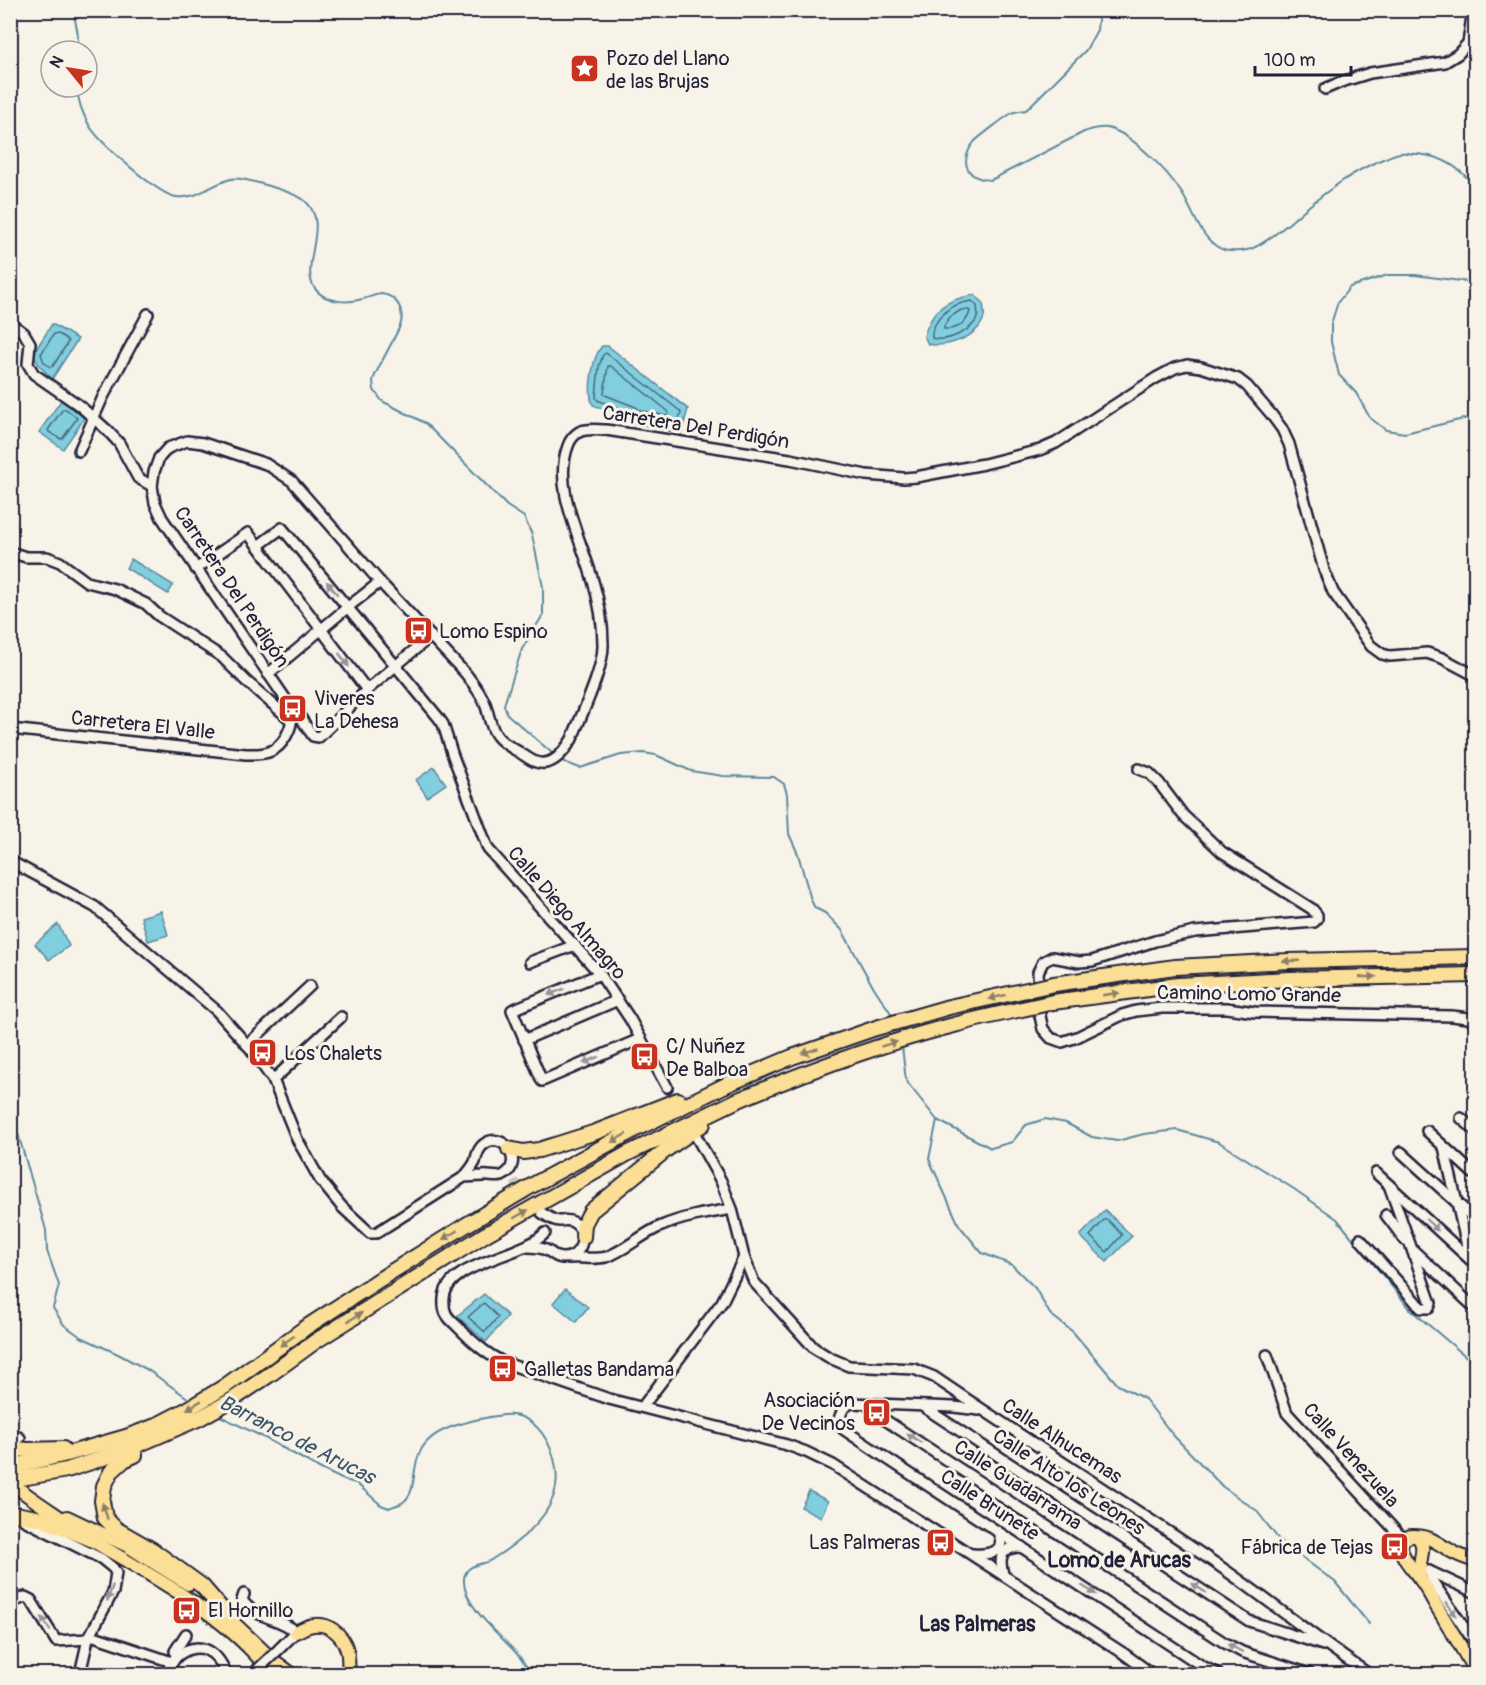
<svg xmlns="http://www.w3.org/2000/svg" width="1486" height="1685" font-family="Pangolin,sans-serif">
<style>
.water{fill:#81cedf;stroke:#5b899d;stroke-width:1.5}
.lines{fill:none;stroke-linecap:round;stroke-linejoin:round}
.shore{stroke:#48677d;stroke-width:1.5}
.stream{stroke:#5b899d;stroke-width:2}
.minor-tunnel{stroke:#ccc9c5;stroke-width:9;stroke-dasharray:9 4.5;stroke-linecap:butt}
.minor-casing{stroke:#22223b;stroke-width:14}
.major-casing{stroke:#22223b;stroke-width:16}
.highway-casing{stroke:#22223b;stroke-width:18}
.minor{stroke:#f7f3e8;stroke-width:9}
.major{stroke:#fbdf96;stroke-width:12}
.highway{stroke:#fbdf96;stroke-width:14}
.minor-bridge-casing{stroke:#22223b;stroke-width:14;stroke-linecap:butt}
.highway-bridge-casing{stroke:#22223b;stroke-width:18;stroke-linecap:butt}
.minor-bridge{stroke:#f7f3e8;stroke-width:9}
.highway-bridge{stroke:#fbdf96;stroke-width:14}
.oneway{fill:#97959a}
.oneway2{fill:#8e8068}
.labels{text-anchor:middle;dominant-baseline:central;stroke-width:6;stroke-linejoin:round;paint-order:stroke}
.poi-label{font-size:20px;fill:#22223b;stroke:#f7f3e8;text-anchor:start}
.street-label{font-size:20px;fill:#22223b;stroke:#f7f3e8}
.water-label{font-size:21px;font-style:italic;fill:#3e566c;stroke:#f7f3e8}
.neighbourhood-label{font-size:21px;font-weight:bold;fill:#22223b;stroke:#f7f3e8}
</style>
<rect width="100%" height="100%" fill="#f7f3e8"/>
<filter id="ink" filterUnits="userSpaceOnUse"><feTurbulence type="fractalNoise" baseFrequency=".0167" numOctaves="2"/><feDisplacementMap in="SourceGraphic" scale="12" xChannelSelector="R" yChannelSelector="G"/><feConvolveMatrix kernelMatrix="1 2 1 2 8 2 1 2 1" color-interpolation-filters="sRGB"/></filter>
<g filter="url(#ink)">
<g class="water">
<path d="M974,295L983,302C983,306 985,313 984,317C978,338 946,348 928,344L924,336C932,309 947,299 974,295Z"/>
<polygon points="52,324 78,339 52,379 39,365 33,354"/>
<path d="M602,346H608L688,409L681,434L631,422V419L593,405C587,392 592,357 602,346Z"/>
<polygon points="62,399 86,416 63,449 39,432"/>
<polygon points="131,559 173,585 168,594 126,568"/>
<polygon points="434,767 446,784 427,797 416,780"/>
<polygon points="161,911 168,935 148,941 141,917"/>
<polygon points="58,924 69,946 49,960 35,944"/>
<polygon points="1105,1210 1132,1236 1107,1262 1080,1236"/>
<polygon points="565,1289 588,1307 576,1322 553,1303"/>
<polygon points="484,1294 508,1316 486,1342 457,1316"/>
<polygon points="809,1491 828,1501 821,1517 801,1507"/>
</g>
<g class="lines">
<g class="shore">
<path d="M972,301L977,306C977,308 978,314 978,316C973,331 946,343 932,338C931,330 934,326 938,320C947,308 957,303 972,301Z"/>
<path d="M961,310H968L970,311C967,323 957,330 944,329V326L950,317Z"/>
<path d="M54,334C58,333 67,338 68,342L53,366L50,367L44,362L41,354Z"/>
<polygon points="606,353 680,411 681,413 677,425 674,426 638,418 633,413 597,400 596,397 599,366 603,355"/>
<polygon points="608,366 611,366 668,411 669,415 666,416 642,411 636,407 605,395 604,393"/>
<polygon points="63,409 66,409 77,418 63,438 61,439 49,432 48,430"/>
<polygon points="1104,1220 1108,1220 1122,1235 1107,1252 1090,1236"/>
<polygon points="484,1303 498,1317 485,1332 468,1317"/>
</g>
<g class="stream">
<path d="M72,10C77,24 79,37 78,51"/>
<path d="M1099,10L1097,30L1086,50L1026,110C1021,111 1016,111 1012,113C1005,117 979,137 974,142C959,162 966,179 991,180L1084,132C1093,129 1102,126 1111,129C1134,136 1168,172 1181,192C1193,210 1198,233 1216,246C1224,252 1237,252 1247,250C1262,247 1291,222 1303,211C1327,191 1353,171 1383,159C1388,157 1394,154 1400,153C1405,152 1413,154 1418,154C1445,157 1458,167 1476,187"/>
<path d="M77,87C78,102 82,113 89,125C99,142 157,194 176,197C197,200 211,184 231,179C242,176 295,193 304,200C333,223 297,268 316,290C327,303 349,303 363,299C369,298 375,294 381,294C396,295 404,309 401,323C400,327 397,332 395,336C388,351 379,365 373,380L374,390L382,401L425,423L507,506L524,517L532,535L543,587V615L522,649L504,705L507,714L552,753"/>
<polyline points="1476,283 1415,275 1388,275 1350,287 1338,302 1331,324 1331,342 1339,375 1356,393 1370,418 1386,430 1405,433 1476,416"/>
<polyline points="564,762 580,768 621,755 643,753 656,755 691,771 723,776 774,777 784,784 787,794 789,834 798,854 811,900 815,908 825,913 842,930 871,983 894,1018"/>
<polyline points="902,1046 906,1081 937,1120 991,1148 1012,1142 1026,1125 1045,1119 1066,1123 1092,1137 1117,1141 1144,1134 1177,1130 1219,1142 1294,1189 1337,1219 1411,1310 1476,1365"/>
<polyline points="10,1106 46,1230 47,1251 59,1285 53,1308 64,1325 81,1337 118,1354 148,1370 192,1401"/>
<polyline points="937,1120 929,1159 959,1225 982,1253 1012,1265 1035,1288 1050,1314 1073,1332 1118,1385 1145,1399 1172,1434 1223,1487 1256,1510 1280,1541 1335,1582 1369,1624"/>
<path d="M218,1415L263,1437L321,1469L344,1480L356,1483L381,1505L389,1508C393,1506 398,1505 402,1503C426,1487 397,1445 454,1426C466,1422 501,1413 513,1415C545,1418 564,1467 554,1495C545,1523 515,1545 491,1560C485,1564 476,1563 470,1568C467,1570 464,1575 464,1579C462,1606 502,1636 518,1655C523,1661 527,1668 531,1674"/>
</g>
<g class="minor-tunnel">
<polyline points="667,1087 691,1129"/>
<polyline points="514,1181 538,1208"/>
</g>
<defs>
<g id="minor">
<polyline points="1325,89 1341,82 1370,73 1445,62 1458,54 1468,43 1473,10"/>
<polyline points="10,323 24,333 30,343 28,364 34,374 80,406 107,430 119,443 138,478 152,486"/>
<polyline points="79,451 103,397 148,314"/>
<polyline points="258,546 282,528 438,717 443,724 453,756 488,849 600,974 630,1019 667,1087"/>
<polyline points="10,552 26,557 47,557 60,562 87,582 115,589 146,604 159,616 222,657 246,681 291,720"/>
<polyline points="196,569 248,533 367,690"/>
<polyline points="268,674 348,607 380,582"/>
<polyline points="292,714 300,717 313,736 319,737 367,690 431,636"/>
<path d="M10,729L246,754C254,754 263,755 271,751C283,746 292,729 292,715C291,710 289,705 287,701L162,518L155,503L152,486L154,472L159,458L168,448L187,441L203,443L266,464L292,481L380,582L466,674C472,682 479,691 484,701C489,712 489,726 497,736C502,743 512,748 519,752C524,755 530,760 536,762C552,768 564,752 572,739C581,715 604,669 603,644C603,624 599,601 593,581C582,540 552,488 568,446C570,440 574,435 579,432C587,428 597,430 606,430L790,459L866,475L904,478L916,477L984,464L1040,450L1056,443L1156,378L1175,368L1187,365L1201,367L1238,379L1247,386L1271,414L1282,429L1289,444L1324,570L1333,592L1371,646L1382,654L1390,656L1427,653L1442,658L1476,676"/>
<polyline points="1139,769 1149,773 1159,783 1183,815 1222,852 1312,909 1317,915 1317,919 1314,922 1195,932 1155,941 1092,961 1079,962 1052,957 1043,962 1038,972 1040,1016 1043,1029 1051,1038 1062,1042 1077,1037 1122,1015 1136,1011 1162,1008 1227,1008 1255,1012 1452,1016 1468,1018 1476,1023"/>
<path d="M10,861L95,907L217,1011L250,1048L273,1080L297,1139L320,1180L342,1207L370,1233H376L464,1177C468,1172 472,1168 475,1162C477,1156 477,1150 483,1145C504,1128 526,1165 502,1176C495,1178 489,1175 483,1176C476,1176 470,1177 464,1177"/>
<polyline points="530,962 575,945"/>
<polyline points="600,974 512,1010 542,1081 640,1039"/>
<polyline points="524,1040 618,1000"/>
<polyline points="247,1045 310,986"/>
<polyline points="273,1080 341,1017"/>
<polyline points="1461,1118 1476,1131"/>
<polyline points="1427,1131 1476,1176"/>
<path d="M696,1136L721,1181L732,1209L744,1257L754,1282L814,1348L830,1358L849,1366L914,1369L934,1377C1028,1441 1124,1501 1218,1565C1269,1600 1317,1640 1369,1674"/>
<polyline points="1444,1147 1470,1259"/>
<polyline points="1401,1152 1476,1220"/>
<polyline points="1376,1173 1476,1265"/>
<polyline points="1386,1215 1405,1240"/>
<path d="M545,1233C523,1257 447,1262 444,1298C443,1312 446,1316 456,1325C471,1340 484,1353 503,1362L609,1399L787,1445L806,1452L833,1465L1123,1653L1152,1674"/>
<polyline points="1360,1239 1421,1308 1429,1308 1431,1303 1389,1185"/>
<path d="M527,1247C534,1247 540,1247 546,1250C552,1252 555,1258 562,1258C582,1259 590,1232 573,1222C568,1219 564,1221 559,1221C553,1221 547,1216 542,1213"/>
<polyline points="1414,1251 1476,1309"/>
<path d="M569,1258C582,1257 594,1260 606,1257C622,1252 643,1234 659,1227C682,1217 707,1213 732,1209"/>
<polyline points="1267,1355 1287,1413 1404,1540"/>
<polyline points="868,1404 873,1412 1225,1643 1242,1652 1310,1674"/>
<polyline points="643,1406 722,1302 744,1257"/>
<polyline points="922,1406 1249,1621 1323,1645"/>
<polyline points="979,1410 954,1407 850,1403 843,1409 839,1419 843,1429 886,1458 1202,1666 1218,1674"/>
<polyline points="10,1432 20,1438"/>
<polyline points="24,1520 102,1559 113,1568 116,1573 113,1592 88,1639 80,1674"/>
<path d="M973,1554C988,1555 1008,1553 998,1532"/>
<polyline points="1429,1571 1433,1582 1476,1645"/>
<polyline points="1429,1571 1476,1593"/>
<path d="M1003,1574C998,1556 1002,1547 1022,1547"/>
<path d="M244,1594L242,1600C254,1619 281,1617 296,1632L279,1649"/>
<polyline points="10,1603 25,1597 31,1600 56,1641 88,1639"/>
<polyline points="91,1635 172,1662"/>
<path d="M176,1657C198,1639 217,1650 226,1674"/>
<polyline points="165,1674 176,1657 175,1651 186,1634"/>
</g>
<g id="major">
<path d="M10,1482C25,1494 40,1504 55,1514C68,1523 80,1533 93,1541C156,1579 227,1615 272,1674"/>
<polyline points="67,1517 126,1545 188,1584"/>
<path d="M1418,1537C1428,1548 1417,1561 1420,1577"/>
<polyline points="220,1610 273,1660 292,1674"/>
<path d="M296,1632C300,1630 305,1627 309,1626C327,1621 342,1633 347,1650C349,1657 348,1667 349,1674"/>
<path d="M1475,1674L1472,1666C1461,1646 1449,1627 1437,1607C1431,1598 1427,1587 1420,1579C1414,1570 1402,1559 1401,1548C1401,1541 1406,1536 1413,1536C1428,1536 1433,1540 1446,1548C1455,1554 1465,1558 1476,1561"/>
</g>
<g id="highway">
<polyline points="1054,984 1175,967 1289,961 1476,957"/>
<polyline points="1053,1002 1178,985 1289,979 1476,975"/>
<polyline points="509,1149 523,1152 539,1150 596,1132 678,1100"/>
<polyline points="583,1237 584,1224 591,1211 667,1149 703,1124"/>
<polyline points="10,1448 27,1450 63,1449"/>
<polyline points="135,1455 124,1460 111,1472 104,1486 102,1501 105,1518 116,1529 151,1549 202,1586 227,1615"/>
<polyline points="10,1467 67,1454 126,1437 153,1427 188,1409 224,1387 305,1328 388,1274 466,1225 533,1185 634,1130 728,1084"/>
<polyline points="10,1480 67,1470 121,1452 200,1418 232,1400 272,1373 316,1341 486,1234 627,1154 736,1101"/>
<polyline points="10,1513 42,1519 91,1539"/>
</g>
</defs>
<use href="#minor" class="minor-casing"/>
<use href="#major" class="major-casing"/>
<use href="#highway" class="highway-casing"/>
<use href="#minor" class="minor"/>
<use href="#major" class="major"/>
<use href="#highway" class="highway"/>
<defs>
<polyline id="minor-bridge" points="256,1671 279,1649"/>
<g id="highway-bridge">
<polyline points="728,1084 792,1057 876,1028 949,1007 1054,984"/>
<path d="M736,1101C807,1071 879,1044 954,1025C986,1016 1020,1010 1053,1002"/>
</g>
</defs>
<use href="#minor-bridge" class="minor-bridge-casing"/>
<use href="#highway-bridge" class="highway-bridge-casing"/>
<use href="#minor-bridge" class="minor-bridge"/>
<use href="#highway-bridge" class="highway-bridge"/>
</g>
<defs><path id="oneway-solid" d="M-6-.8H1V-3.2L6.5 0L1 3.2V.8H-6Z" transform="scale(1.5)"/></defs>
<g class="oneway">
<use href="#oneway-solid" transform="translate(332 588) rotate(-130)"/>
<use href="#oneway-solid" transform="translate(344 660) rotate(53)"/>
<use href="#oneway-solid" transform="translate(556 992) rotate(158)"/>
<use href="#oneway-solid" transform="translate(591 1060) rotate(157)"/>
<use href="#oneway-solid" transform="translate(1432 1225) rotate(43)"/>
<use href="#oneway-solid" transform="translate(914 1438) rotate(-147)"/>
<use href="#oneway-solid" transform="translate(1199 1588) rotate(-147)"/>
<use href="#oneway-solid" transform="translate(1089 1590) rotate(32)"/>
<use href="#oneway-solid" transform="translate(110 1593) rotate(110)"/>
<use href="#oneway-solid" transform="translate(1451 1609) rotate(56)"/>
<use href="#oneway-solid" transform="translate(46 1624) rotate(-122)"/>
<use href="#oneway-solid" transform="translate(1235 1648) rotate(-152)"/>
</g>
<g class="oneway2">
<use href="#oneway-solid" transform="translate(1291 961) rotate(178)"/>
<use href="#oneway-solid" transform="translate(1368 977) rotate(-1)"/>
<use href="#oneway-solid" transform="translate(1111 994) rotate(-8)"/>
<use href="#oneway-solid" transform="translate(997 997) rotate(167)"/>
<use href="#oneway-solid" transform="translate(889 1044) rotate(-17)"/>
<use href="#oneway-solid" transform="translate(810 1051) rotate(161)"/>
<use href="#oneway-solid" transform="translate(619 1138) rotate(151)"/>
<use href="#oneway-solid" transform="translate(521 1214) rotate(-30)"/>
<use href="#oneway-solid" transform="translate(450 1235) rotate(149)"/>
<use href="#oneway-solid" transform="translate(355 1317) rotate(-32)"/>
<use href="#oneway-solid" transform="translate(287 1341) rotate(144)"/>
<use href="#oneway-solid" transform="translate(194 1405) rotate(149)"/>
<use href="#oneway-solid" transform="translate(105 1511) rotate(-108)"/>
</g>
</g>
<defs>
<symbol id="sight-square" viewBox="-11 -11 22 22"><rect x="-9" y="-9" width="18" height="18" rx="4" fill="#c8321e" stroke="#f7f3e8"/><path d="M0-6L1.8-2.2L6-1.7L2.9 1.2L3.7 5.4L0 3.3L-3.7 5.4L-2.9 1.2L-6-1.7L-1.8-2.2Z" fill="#fff"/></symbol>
<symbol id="bus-square" viewBox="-11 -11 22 22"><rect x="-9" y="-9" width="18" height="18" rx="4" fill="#c8321e" stroke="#f7f3e8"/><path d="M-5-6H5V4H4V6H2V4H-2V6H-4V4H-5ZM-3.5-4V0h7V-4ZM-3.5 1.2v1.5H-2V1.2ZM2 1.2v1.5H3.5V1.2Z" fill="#fff"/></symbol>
</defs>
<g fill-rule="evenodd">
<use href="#sight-square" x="568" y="52" width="33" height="33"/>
<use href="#bus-square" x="402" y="614" width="33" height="33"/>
<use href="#bus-square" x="276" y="692" width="33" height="33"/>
<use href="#bus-square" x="246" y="1036" width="33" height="33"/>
<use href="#bus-square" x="628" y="1040" width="33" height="33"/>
<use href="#bus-square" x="486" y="1352" width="33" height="33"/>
<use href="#bus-square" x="860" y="1396" width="33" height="33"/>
<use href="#bus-square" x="924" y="1526" width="33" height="33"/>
<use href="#bus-square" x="1378" y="1530" width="33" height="33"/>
<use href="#bus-square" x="170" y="1594" width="33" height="33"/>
</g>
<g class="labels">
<g class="poi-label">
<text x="606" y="58">Pozo del Llano<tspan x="606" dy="23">de las Brujas</tspan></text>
<text x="439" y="631">Lomo Espino</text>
<text x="314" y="698">Viveres<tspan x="314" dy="23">La Dehesa</tspan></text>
<text x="666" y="1046">C/ Nuñez<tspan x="666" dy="23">De Balboa</tspan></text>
<text x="284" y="1053">Los Chalets</text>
<text x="524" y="1369">Galletas Bandama</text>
<text x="855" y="1400" text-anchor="end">Asociación<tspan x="855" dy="23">De Vecinos</tspan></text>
<text x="920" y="1542" text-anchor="end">Las Palmeras</text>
<text x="1373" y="1547" text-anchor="end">Fábrica de Tejas</text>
<text x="208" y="1610">El Hornillo</text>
</g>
<g class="street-label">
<text transform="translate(696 427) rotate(9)">Carretera Del Perdigón</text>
<text transform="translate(232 587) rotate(56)">Carretera Del Perdigón</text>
<text transform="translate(143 725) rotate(6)">Carretera El Valle</text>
<text transform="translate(567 913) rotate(49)">Calle Diego Almagro</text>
<text transform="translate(1249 994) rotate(1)">Camino Lomo Grande</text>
<text transform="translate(1062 1441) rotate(33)">Calle Alhucemas</text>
<text transform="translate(1351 1455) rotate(48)">Calle Venezuela</text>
<text transform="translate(1069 1482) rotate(33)">Calle Alto los Leones</text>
<text transform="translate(1018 1485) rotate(33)">Calle Guadarrama</text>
<text transform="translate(990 1505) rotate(33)">Calle Brunete</text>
</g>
<g class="water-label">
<text transform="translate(297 1440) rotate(27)">Barranco de Arucas</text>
</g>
<g class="neighbourhood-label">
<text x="1119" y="1560">Lomo de Arucas</text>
<text x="977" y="1624">Las Palmeras</text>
</g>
</g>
<rect width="1486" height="1685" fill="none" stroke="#f7f3e8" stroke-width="36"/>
<rect x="18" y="18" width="1450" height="1649" fill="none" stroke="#22223b" stroke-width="2" filter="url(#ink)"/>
<g transform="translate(69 69) rotate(300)"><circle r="28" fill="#f7f3e8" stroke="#a29fa3" stroke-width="1.5"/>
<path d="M0-4.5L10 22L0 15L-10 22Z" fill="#c8321e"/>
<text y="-9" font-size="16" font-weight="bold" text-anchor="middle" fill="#22223b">N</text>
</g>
<path d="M1255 66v9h96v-9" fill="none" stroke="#22223b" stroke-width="3"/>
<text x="1264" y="66" font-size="18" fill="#22223b" stroke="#f7f3e8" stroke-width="4.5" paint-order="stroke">100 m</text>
</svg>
